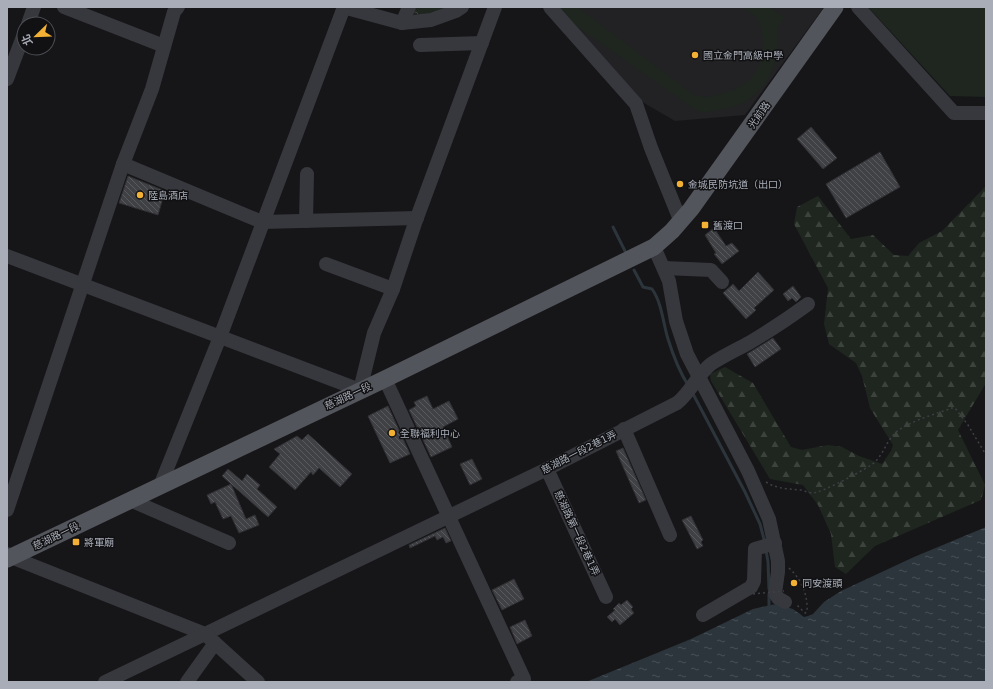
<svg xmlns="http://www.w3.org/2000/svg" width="993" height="689" font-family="'DejaVu Sans','Noto Sans TC',sans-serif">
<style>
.built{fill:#222225}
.grass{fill:#1e261f}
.forest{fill:url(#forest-firs)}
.park{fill:url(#park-crowns)}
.water{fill:url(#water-ripples)}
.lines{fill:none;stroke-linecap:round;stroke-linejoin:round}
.stream{stroke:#2c353c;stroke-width:3}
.building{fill:url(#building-back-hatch);stroke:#303034}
.path{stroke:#3d3f44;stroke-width:1.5;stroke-dasharray:2 3;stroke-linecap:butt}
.minor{stroke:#37383d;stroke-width:14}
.major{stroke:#53555c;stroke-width:17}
.path-bridge{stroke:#3d3f44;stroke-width:1.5;stroke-dasharray:2 3;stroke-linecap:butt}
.poi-dot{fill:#f2b134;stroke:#111113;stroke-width:1.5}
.labels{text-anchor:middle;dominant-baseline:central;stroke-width:3;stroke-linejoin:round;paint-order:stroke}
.poi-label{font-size:10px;fill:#a8adb8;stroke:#111113;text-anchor:start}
.street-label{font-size:10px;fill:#a8adb8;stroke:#111113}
</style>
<defs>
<pattern id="forest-firs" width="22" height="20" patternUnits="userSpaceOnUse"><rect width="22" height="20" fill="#1e261f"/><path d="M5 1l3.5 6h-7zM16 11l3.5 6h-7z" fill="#3c433d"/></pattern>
<pattern id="park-crowns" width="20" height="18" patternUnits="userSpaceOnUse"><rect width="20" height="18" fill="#1e261f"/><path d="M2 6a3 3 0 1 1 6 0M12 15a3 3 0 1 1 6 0" fill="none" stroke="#3c433d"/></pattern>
<pattern id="water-ripples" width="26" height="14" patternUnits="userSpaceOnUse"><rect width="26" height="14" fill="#2c353c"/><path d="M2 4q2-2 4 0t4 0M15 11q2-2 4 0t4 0" fill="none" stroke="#485056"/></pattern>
<pattern id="building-back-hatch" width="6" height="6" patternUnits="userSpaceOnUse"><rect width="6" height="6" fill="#404145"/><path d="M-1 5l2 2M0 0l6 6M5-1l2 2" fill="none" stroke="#595a5e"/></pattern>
</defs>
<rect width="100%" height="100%" fill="#161618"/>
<polygon class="built" points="558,7 824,7 745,115 675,121 644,103"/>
<g class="grass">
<path d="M558,7H577L694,95C706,98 712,97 724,93C752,86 764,68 763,39C762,31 760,22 755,16C751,13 746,10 742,7H769L785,18L777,28C782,67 764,102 723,109C716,110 706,114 699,111C694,110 690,106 686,103L572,23Z"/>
<polygon points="868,7 986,7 986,97 950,96"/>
</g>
<polygon class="forest" points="986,186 986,383 958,430 985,485 981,500 875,546 846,574 835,567 831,534 818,505 803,485 770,479 711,381 710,374 725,367 753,383 791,447 802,450 828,445 842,447 859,456 882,464 891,451 893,445 870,408 862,376 856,363 829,344 824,324 828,288 794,224 797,207 818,196 851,239 873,235 894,255 908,256 919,243 942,231"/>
<polygon class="park" points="416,7 452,7 434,15 414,14"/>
<polygon class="water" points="986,527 986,682 586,682 691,639 753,609 776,604 793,609 804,617 808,616 813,614 824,602 841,591 914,557"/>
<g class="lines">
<g class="stream">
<polyline points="613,227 626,253"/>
<path d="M634,270L643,287L652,289C662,303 663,323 668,339C673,355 679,371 688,385"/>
<polyline points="692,392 745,492 760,524 765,543"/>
<polyline points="766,550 768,562 769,589"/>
<polyline points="769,609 769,594"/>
</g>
</g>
<g class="building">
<polygon points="811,127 837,158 823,169 797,139"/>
<polygon points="880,152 900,187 846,218 826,184"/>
<polygon points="128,176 165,191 158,215 119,203"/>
<polygon points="714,228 726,246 732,243 739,251 722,264 714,254 716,253 705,235"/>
<polygon points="758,272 774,290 754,308 756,310 746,319 723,293 733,284 739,291"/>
<polygon points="793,286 801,297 796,302 792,298 788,301 783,294"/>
<polygon points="773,338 781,349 755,367 747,354"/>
<polygon points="427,396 433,409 449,401 458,419 443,427 452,447 431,457 409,410 416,406 414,402"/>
<polygon points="388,406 410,454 390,463 368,416"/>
<polygon points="308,434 352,474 340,487 319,468 313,475 311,472 295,490 269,467 280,454 274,449 297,436 302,440"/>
<polygon points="623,448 646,500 639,503 616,451"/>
<polygon points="472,459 482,479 470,485 460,464"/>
<polygon points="228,469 242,481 247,474 260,485 257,489 277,507 268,517 222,476"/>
<polygon points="231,484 246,519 255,515 259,525 239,533 231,516 223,519 215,502 211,504 207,495"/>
<polygon points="691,516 703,540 701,542 703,546 697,549 682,520"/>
<polygon points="445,528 451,541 446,543 443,537 437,540 435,536 410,548 409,545"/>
<polygon points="514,579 524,599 502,610 492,590"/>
<polygon points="627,600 633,607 631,609 634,613 620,625 615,619 612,622 607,617 615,610 613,609 619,603 621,605"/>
<polygon points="525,620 532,636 517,644 510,627"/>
</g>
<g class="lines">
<g class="path">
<path d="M766,482C777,489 789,489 801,490C805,491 809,493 813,493C821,493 869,468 875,462C885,452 887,438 899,430C913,420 936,414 952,408H955L968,425L986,455"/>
<path d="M789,568C802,580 808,595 807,612L805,613L796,604"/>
</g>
<g class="minor">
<polyline points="64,7 164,46"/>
<polyline points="343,7 402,23 431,20 456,11 462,7"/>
<polyline points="550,7 636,104 651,148 681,222"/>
<polyline points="858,7 954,113 986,113"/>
<polyline points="402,23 409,7"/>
<polyline points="28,24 34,7"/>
<polyline points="420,45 482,43"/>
<polyline points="7,79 24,34"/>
<polyline points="123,164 262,222 417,218"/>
<polyline points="306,221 307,174"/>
<polyline points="654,247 669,281 676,321 687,354 748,471 769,519 778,561 778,572 775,593 778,598 785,602"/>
<polyline points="7,256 360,390 374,333 393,289 415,223 495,7"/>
<polyline points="326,264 393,289"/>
<polyline points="664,268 711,270 722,282"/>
<polyline points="385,379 524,679 517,682"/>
<polyline points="624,429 670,535"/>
<polyline points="547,469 606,597"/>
<polyline points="160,486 220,337 344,7"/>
<polyline points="130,500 229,543"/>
<polyline points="7,510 123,164 152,89 174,12 178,7"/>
<path d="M7,554L11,557L205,634L547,469L677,403C691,392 697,375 711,364C723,356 736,350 749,343C769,331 789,318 808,304"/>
<polyline points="703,615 751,587 754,581 755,549 775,543"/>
<polyline points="105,682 205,634 258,682"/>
<polyline points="187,682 215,643"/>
</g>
<polyline class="major" points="7,559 385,379 654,247 672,231 691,209 835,7"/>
<polyline class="path-bridge" points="753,594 784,591"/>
</g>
<g class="poi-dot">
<circle cx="695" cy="55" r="4"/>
<circle cx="680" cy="184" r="4"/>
<circle cx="140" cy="195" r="4"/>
<rect x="701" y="221" width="8" height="8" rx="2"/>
<circle cx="392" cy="433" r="4"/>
<rect x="72" y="538" width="8" height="8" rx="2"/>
<circle cx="794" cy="583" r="4"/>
</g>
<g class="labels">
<g class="poi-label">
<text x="703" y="55">國立金門高級中學</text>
<text x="688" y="184">金城民防坑道（出口）</text>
<text x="148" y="195">陸島酒店</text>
<text x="713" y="225">舊渡口</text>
<text x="400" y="433">全聯福利中心</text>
<text x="84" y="542">將軍廟</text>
<text x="802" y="583">同安渡頭</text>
</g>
<g class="street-label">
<text transform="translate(759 115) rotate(-55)">光前路</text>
<text transform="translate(348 396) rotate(-25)">慈湖路一段</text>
<text transform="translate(579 452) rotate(-27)">慈湖路一段2巷1弄</text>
<text transform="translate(577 533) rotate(65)">慈湖路第一段2巷1弄</text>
<text transform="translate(56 536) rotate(-26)">慈湖路一段</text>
</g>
</g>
<rect width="993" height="689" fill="none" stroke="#a8adb8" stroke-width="16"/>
<g transform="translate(36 36) rotate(247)"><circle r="19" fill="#111113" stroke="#4d4f55"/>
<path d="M0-3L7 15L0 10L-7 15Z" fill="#f2b134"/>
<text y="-6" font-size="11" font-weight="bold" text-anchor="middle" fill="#a8adb8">北</text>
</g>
</svg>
